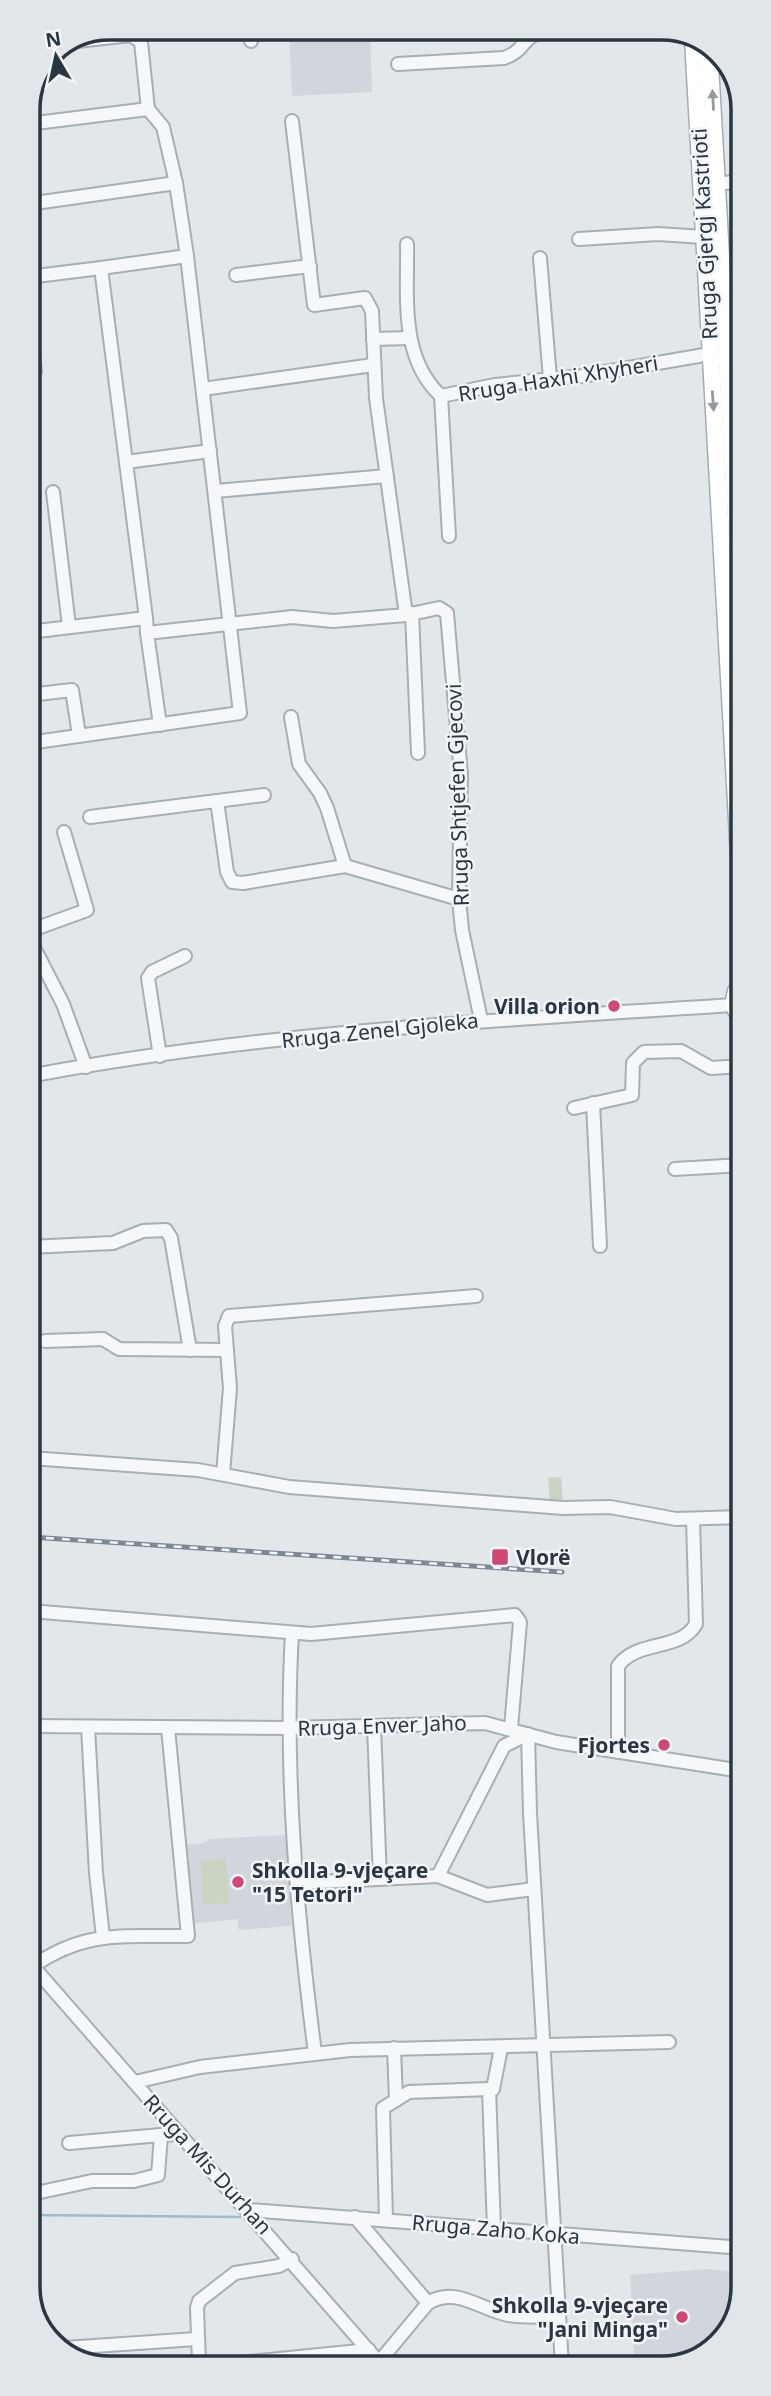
<svg xmlns="http://www.w3.org/2000/svg" width="771" height="2396" font-family="'Noto Sans',sans-serif">
<style>
.built{fill:#d0d6dc}
.green{fill:#cad4c3}
.lines{fill:none;stroke-linecap:round;stroke-linejoin:round}
.stream{stroke:#9dbbca;stroke-width:2.5}
.minor-casing{stroke:#a7afb4;stroke-width:16}
.major-casing{stroke:#a1adb6;stroke-width:19}
.minor{stroke:#f5f7f8;stroke-width:12}
.major{stroke:#fff;stroke-width:16}
.rail-casing{stroke:#7b8994;stroke-width:5}
.rail{stroke:#f1f5f8;stroke-width:2.5;stroke-dasharray:8;stroke-linecap:butt}
.oneway{fill:#949ba0}
.poi-dot{fill:#cf4773;stroke:#f1f5f8;stroke-width:2.5}
.labels{text-anchor:middle;dominant-baseline:central;stroke-width:5;stroke-linejoin:round;paint-order:stroke}
.street-label{font-size:21px;fill:#2a3742;stroke:#f1f5f8}
.poi-label{font-size:21px;font-weight:bold;fill:#2a3742;stroke:#f1f5f8;text-anchor:end}
.rim{fill:none;stroke:#2a3742;stroke-width:3.5}
</style>
<rect width="100%" height="100%" fill="#e2e7ea"/>
<g class="built">
<polygon points="289,28 370,28 372,92 292,96"/>
<polygon points="285,1835 292,1926 239,1930 237,1919 190,1924 184,1845 204,1843 210,1839"/>
<polygon points="707,2269 739,2272 740,2297 726,2337 682,2365 635,2366 630,2275"/>
</g>
<g class="green">
<polygon points="561,1477 563,1501 550,1503 548,1478"/>
<polygon points="226,1859 229,1903 203,1905 201,1861"/>
</g>
<g class="lines">
<polyline class="stream" points="31,2215 240,2217"/>
<defs>
<g id="minor">
<polyline points="250,28 251,41"/>
<path d="M398,64L504,58C530,49 518,33 558,28"/>
<polyline points="148,109 163,127 176,183"/>
<polyline points="28,124 148,109 141,42 131,35 77,41"/>
<polyline points="717,184 740,181"/>
<polyline points="28,204 176,183 187,256 101,268"/>
<polyline points="579,239 658,234 704,237"/>
<path d="M407,244C408,296 399,357 441,396L495,385L582,376L710,354"/>
<polyline points="540,258 550,379"/>
<polyline points="236,275 310,266"/>
<polyline points="28,277 101,268 146,618 29,632"/>
<polyline points="28,299 35,372"/>
<polyline points="373,339 409,338"/>
<polyline points="726,341 741,338"/>
<polyline points="203,389 373,365"/>
<polyline points="441,396 449,536"/>
<polyline points="126,462 210,451"/>
<polyline points="215,491 387,476"/>
<polyline points="53,492 69,626"/>
<polyline points="412,613 418,753"/>
<polyline points="406,615 439,608 447,613 461,775 459,899 462,930 481,1020"/>
<polyline points="146,618 147,633 292,617 333,621 406,615 376,398 372,311 365,298 314,305 292,121"/>
<polyline points="147,633 160,725"/>
<polyline points="29,695 72,690 79,735"/>
<polyline points="291,717 299,764 320,793 327,808 345,866"/>
<polyline points="29,743 240,713 187,256"/>
<polyline points="217,801 227,872 232,882 243,883 345,866 459,899"/>
<polyline points="90,817 264,795"/>
<polyline points="29,931 87,910 64,832"/>
<polyline points="29,938 63,1004 86,1067"/>
<polyline points="160,1056 148,978 152,972 185,956"/>
<path d="M29,1076C261,1032 498,1020 733,1005"/>
<polyline points="593,1103 600,1246"/>
<polyline points="574,1108 632,1095 633,1063 644,1052 681,1051 711,1068 742,1066"/>
<polyline points="675,1169 742,1165"/>
<polyline points="29,1247 113,1243 143,1231 166,1230 171,1238 190,1350"/>
<polyline points="45,1341 103,1339 119,1349 227,1350"/>
<polyline points="30,1458 198,1470 289,1487 563,1508 610,1507 676,1519 742,1517"/>
<polyline points="223,1474 230,1388 225,1326 229,1316 476,1296"/>
<polyline points="30,1611 311,1634 515,1615 520,1622 511,1728"/>
<path d="M292,1633C284,1773 297,1915 315,2053"/>
<polyline points="30,1726 290,1728 485,1723 556,1742 729,1769 742,1768"/>
<polyline points="374,1726 380,1879"/>
<polyline points="88,1727 96,1873 103,1937"/>
<path d="M618,1752V1666C637,1639 680,1652 696,1624L693,1519"/>
<polyline points="438,1876 504,1746 528,1734 530,1813 562,2366"/>
<polyline points="297,1883 438,1876 487,1895 534,1889"/>
<polyline points="30,1963 383,2367"/>
<path d="M33,1966C87,1929 125,1937 188,1936L168,1728"/>
<polyline points="394,2048 396,2100"/>
<polyline points="135,2082 200,2067 350,2050 669,2042"/>
<polyline points="489,2089 493,2089 501,2048"/>
<polyline points="69,2143 161,2135"/>
<polyline points="31,2194 92,2181 134,2181 158,2175 161,2135 180,2134"/>
<polyline points="249,2210 743,2248"/>
<polyline points="355,2217 428,2303 379,2362"/>
<polyline points="386,2219 383,2108 409,2092 489,2089 494,2229"/>
<polyline points="292,2259 279,2266 235,2273 199,2301 197,2308 199,2363 208,2366 369,2350"/>
<path d="M428,2303C456,2286 479,2309 508,2315C524,2318 542,2316 558,2317"/>
<polyline points="45,2330 65,2348 196,2339"/>
</g>
<g id="major">
<polyline points="693,39 741,891"/>
<polyline points="709,46 741,608"/>
<polyline points="741,984 736,991 733,1005 741,1019"/>
</g>
</defs>
<use href="#minor" class="minor-casing"/>
<use href="#major" class="major-casing"/>
<use href="#minor" class="minor"/>
<use href="#major" class="major"/>
<defs>
<polyline id="rail" points="30,1537 562,1572"/>
</defs>
<use href="#rail" class="rail-casing"/>
<use href="#rail" class="rail"/>
</g>
<defs><path id="oneway-solid" d="M-6-.8H1V-3.2L6.5 0L1 3.2V.8H-6Z" transform="scale(1.75)"/></defs>
<g class="oneway">
<use href="#oneway-solid" transform="translate(713 100) rotate(-93)"/>
<use href="#oneway-solid" transform="translate(713 401) rotate(86)"/>
</g>
<g class="poi-dot">
<circle cx="614" cy="1006" r="7"/>
<rect x="491" y="1548" width="18" height="18" rx="3.5"/>
<circle cx="664" cy="1745" r="7"/>
<circle cx="238" cy="1882" r="7"/>
<circle cx="682" cy="2317" r="7"/>
</g>
<g class="labels">
<g class="street-label">
<text transform="translate(704 234) rotate(-93)">Rruga Gjergj Kastrioti</text>
<text transform="translate(558 378) rotate(-9)">Rruga Haxhi Xhyheri</text>
<text transform="translate(457 795) rotate(-92)">Rruga Shtjefen Gjecovi</text>
<text transform="translate(380 1030) rotate(-6)">Rruga Zenel Gjoleka</text>
<text transform="translate(382 1725) rotate(-2)">Rruga Enver Jaho</text>
<text transform="translate(208 2164) rotate(48)">Rruga Mis Durhan</text>
<text transform="translate(496 2229) rotate(5)">Rruga Zaho Koka</text>
</g>
<g class="poi-label">
<text x="600" y="1006">Villa orion</text>
<text x="516" y="1557" text-anchor="start">Vlorë</text>
<text x="650" y="1745">Fjortes</text>
<text x="252" y="1870" text-anchor="start">Shkolla 9-vjeçare<tspan x="252" dy="24">"15 Tetori"</tspan></text>
<text x="668" y="2305">Shkolla 9-vjeçare<tspan x="668" dy="24">"Jani Minga"</tspan></text>
</g>
</g>
<path d="M0 0H771V2396H0ZM109 40H662A69 69 0 0 1 731 109V2287A69 69 0 0 1 662 2356H109A69 69 0 0 1 40 2287V109A69 69 0 0 1 109 40Z" fill="#e1e6e9" fill-rule="evenodd"/>
<path class="rim" d="M109 40H662A69 69 0 0 1 731 109V2287A69 69 0 0 1 662 2356H109A69 69 0 0 1 40 2287V109A69 69 0 0 1 109 40Z"/>
<g transform="translate(56 56) rotate(351)" stroke="#f1f5f8" stroke-width="5" paint-order="stroke">
<path d="M0-5L12 26L0 18L-12 26Z" fill="#2a3742"/>
<text y="-10" font-size="19" font-weight="bold" text-anchor="middle" fill="#2a3742">N</text>
</g>
</svg>
